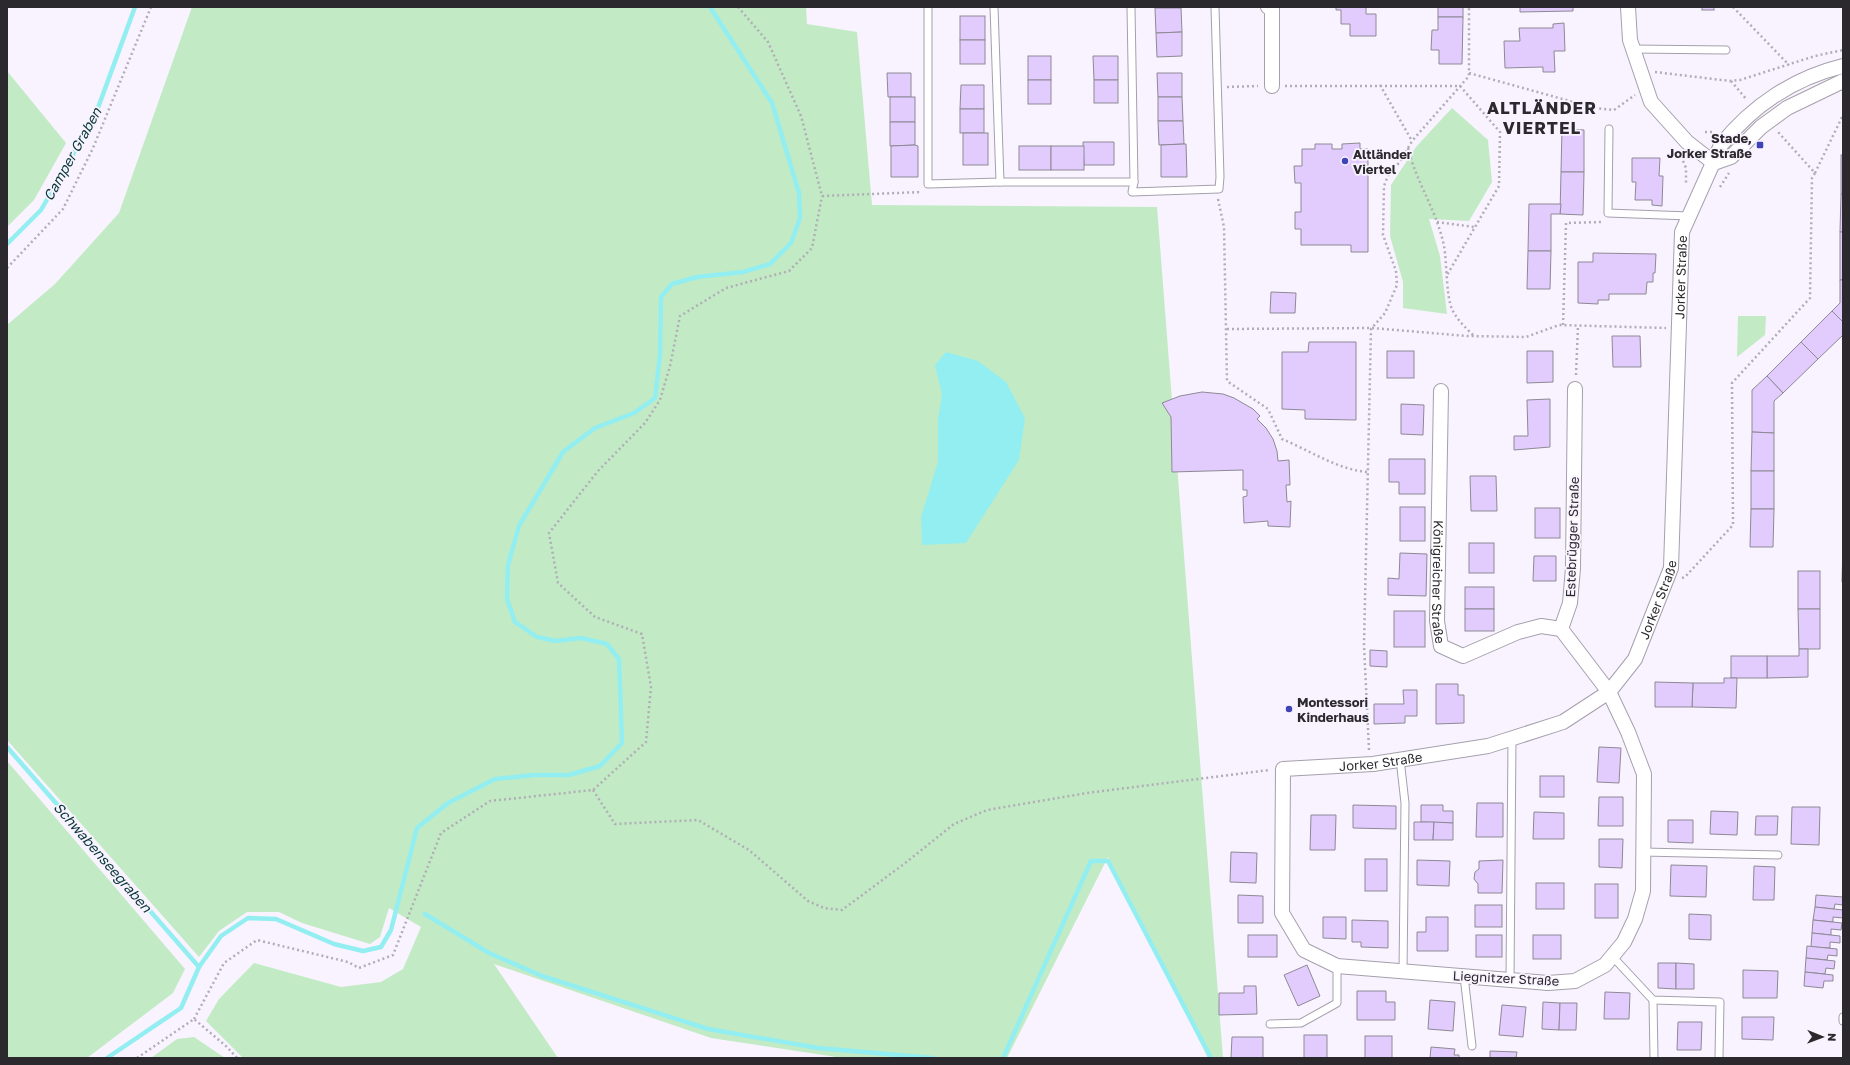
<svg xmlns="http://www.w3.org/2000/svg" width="1850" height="1065" font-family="'Golos Text',sans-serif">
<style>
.green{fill:#c2ebc5}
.water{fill:#92eef0}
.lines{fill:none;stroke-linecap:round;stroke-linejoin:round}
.stream{stroke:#92eef0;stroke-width:4.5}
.building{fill:#e2ccfd;stroke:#8e8995}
.lane-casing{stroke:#a5a0ac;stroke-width:9}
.street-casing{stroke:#a5a0ac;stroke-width:16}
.path{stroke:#b1adb6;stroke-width:2.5;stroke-dasharray:2 3;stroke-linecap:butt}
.lane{stroke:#fff;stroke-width:7}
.street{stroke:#fff;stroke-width:14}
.poi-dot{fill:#3f43b8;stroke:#f8f3fe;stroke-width:1.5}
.labels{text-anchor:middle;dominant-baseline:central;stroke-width:3.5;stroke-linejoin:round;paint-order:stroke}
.poi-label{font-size:13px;font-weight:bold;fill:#2b292e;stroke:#f8f3fe;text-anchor:start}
.street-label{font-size:13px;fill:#2b292e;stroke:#f8f3fe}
.water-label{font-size:14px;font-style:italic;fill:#093738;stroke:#f8f3fe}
.district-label{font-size:17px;font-weight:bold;letter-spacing:1px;fill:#2b292e;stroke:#f8f3fe}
</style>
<rect width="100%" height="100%" fill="#f8f3fe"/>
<g class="green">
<polygon points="192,7 806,7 807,24 857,32 872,205 1157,207 1223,1058 1208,1058 1108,857 1007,1058 843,1058 711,1038 494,964 558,1058 243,1058 206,1021 219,999 254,963 341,987 381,982 403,969 421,927 389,908 380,937 370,944 302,923 279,912 247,912 219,931 199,957 7,740 7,325 55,284 119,213"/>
<polygon points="7,71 66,143 34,200 7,227"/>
<polygon points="1452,108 1488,140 1492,182 1469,221 1429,219 1440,256 1447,314 1403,308 1403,282 1390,236 1391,185 1416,147"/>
<polygon points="1738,316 1766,316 1765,335 1737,357"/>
<polygon points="7,761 185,969 173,993 87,1058 7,1058"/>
<polygon points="194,1037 225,1058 151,1058 177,1039"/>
</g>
<polygon class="water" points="946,352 978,361 1006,382 1025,418 1019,460 966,543 922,545 921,517 938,462 938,420 942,394 935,365"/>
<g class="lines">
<g class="stream">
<polyline points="7,244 41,210 95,116 135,7"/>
<polyline points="7,747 199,967"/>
<polyline points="425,914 489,953 542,976 708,1029 818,1048 933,1058"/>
<polyline points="107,1058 181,1008 199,967 221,936 248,918 276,919 334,944 363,951 381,947 391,930 417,828 448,803 495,779 534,775 569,775 600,766 622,743 619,659 607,644 581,638 556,641 537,637 515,622 507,599 508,565 519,526 563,452 595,428 634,413 655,398 660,355 661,297 672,284 697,277 743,272 770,264 791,243 800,218 799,193 772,103 710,7"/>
<polyline points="1003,1058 1091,861 1108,861 1211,1058"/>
</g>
</g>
<g class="building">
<polygon points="1336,7 1366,7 1366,14 1376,14 1376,36 1350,36 1350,24 1341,24 1341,10 1336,10"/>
<rect x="1438" y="7" width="25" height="10"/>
<polygon points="1520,7 1573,7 1573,11 1520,12"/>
<rect x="1702" y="7" width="12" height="3"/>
<polygon points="1155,8 1181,8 1182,32 1156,33"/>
<rect x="960" y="16" width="25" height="24"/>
<polygon points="1438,17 1463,17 1462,64 1439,64 1439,50 1431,50 1432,30 1438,30"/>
<polygon points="1564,23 1565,51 1554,51 1555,72 1543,72 1543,67 1505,68 1504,41 1520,41 1519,28 1553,28 1553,24"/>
<polygon points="1182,32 1182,56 1157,57 1156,33"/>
<rect x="960" y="40" width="25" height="24"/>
<rect x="1028" y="56" width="23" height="24"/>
<polygon points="1093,56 1118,56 1118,80 1094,80"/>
<polygon points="887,73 911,73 911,97 888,97"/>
<polygon points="1157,73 1182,73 1182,97 1158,97"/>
<rect x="1028" y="80" width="23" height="24"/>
<rect x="1094" y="80" width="24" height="23"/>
<polygon points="961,85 984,85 984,109 960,109"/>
<rect x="890" y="97" width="25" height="25"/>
<polygon points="1158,97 1182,97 1183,121 1158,121"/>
<rect x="960" y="109" width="24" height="24"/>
<polygon points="1158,121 1183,121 1184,144 1159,145"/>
<polygon points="890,122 915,122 915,145 890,146"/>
<polygon points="1562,129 1584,130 1584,172 1561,172"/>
<rect x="963" y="133" width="25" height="32"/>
<polygon points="1083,142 1114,142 1114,165 1084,165"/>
<polygon points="1360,143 1360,149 1368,149 1368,252 1351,252 1351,245 1301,245 1301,229 1295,229 1295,212 1301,212 1301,183 1295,183 1294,166 1302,166 1302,149 1315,149 1315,144 1332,144 1332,149 1342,149 1342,144"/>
<polygon points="1184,144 1186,144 1187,177 1161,177 1161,145"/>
<polygon points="915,145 918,146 918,177 891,177 891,146"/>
<rect x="1019" y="146" width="32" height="24"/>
<rect x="1051" y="146" width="33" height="24"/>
<rect x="1841" y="155" width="2" height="39"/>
<polygon points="1632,158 1660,158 1659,176 1663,176 1662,206 1652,205 1652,200 1635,200 1636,182 1632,182"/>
<polygon points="1561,172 1584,172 1583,215 1560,214"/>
<polygon points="1841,194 1843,194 1843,232 1840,232"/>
<polygon points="1529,204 1561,204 1560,214 1551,214 1551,251 1528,251"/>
<rect x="1840" y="232" width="3" height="48"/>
<polygon points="1528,251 1551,251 1550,289 1527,289"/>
<polygon points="1593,253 1656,254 1655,273 1653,273 1653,282 1647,282 1646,294 1609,294 1609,300 1598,300 1598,304 1578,303 1578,262 1593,262"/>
<polygon points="1840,280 1843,280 1843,322 1832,311 1840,303"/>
<polygon points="1271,292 1296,293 1295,313 1270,313"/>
<polygon points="1832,311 1843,322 1843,335 1818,359 1801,342"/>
<polygon points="1612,336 1640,336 1641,367 1613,367"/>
<polygon points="1309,342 1356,342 1356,420 1305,419 1305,410 1282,409 1282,352 1308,352"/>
<polygon points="1801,342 1818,359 1783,393 1767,376"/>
<rect x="1387" y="351" width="27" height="27"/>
<polygon points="1527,351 1553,351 1553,382 1527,383"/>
<polygon points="1767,376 1783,393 1774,401 1774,433 1752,432 1752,390"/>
<polygon points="1202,392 1223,394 1234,398 1253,409 1260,416 1257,419 1266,428 1273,439 1277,451 1278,461 1289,460 1290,485 1286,485 1287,502 1291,501 1290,527 1268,526 1268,521 1244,523 1243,497 1247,496 1247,490 1243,490 1243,470 1172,472 1171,417 1162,403 1180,396"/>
<polygon points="1550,399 1550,447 1514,450 1514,436 1528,436 1527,400"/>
<polygon points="1401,404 1424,405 1423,435 1401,434"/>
<polygon points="1752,432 1774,433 1774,471 1751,471"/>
<polygon points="1389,459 1425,459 1425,494 1399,494 1399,482 1389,482"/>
<rect x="1751" y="471" width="23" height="38"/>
<polygon points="1470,476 1496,476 1497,511 1471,511"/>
<rect x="1400" y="507" width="25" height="34"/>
<rect x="1535" y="508" width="25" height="30"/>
<polygon points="1751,509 1774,509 1773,547 1750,547"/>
<rect x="1469" y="543" width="25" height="30"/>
<polygon points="1843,546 1843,583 1842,582"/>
<polygon points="1400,553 1427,554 1426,596 1388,595 1388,578 1399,579"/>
<polygon points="1534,556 1556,556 1556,581 1533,581"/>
<rect x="1798" y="571" width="22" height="38"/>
<rect x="1465" y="587" width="29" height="22"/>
<rect x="1465" y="609" width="29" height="22"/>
<polygon points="1798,609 1820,609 1820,649 1799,649"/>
<rect x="1394" y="611" width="31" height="36"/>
<polygon points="1799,649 1808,649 1808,677 1767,678 1767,656 1799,656"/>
<polygon points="1370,650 1387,651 1387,667 1370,666"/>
<rect x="1731" y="656" width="36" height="22"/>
<polygon points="1724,678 1737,678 1736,708 1692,707 1693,683 1724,683"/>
<polygon points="1655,682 1693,683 1692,707 1655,707"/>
<polygon points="1436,684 1458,684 1458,695 1464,695 1464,723 1436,724"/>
<polygon points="1403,690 1417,690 1417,716 1405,716 1405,723 1374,724 1374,704 1404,704"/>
<polygon points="1599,747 1621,748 1619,783 1597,782"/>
<rect x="1540" y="776" width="24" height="21"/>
<polygon points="1599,797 1623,797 1623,826 1598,826"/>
<polygon points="1477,803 1503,803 1503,837 1476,837"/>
<polygon points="1353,805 1396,806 1396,829 1353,828"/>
<polygon points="1421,805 1443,805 1443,811 1453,811 1453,823 1421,822"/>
<polygon points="1792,807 1820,807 1819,845 1791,844"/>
<polygon points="1711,811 1738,812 1737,835 1710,834"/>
<polygon points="1534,812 1564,813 1564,839 1533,839"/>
<polygon points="1311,815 1336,815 1335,850 1310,850"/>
<polygon points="1756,816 1778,816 1777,835 1755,835"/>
<polygon points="1668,820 1693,820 1693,843 1668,842"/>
<polygon points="1414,822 1434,822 1433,840 1414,840"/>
<polygon points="1434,822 1453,823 1453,840 1433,840"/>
<polygon points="1599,839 1623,839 1622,868 1599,867"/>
<polygon points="1231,852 1257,853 1256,883 1230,882"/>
<rect x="1365" y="859" width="22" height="32"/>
<polygon points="1417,860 1450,861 1449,886 1417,885"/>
<polygon points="1503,860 1502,893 1478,893 1478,884 1474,879 1475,872 1479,869 1479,861"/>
<polygon points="1671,865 1707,866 1706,897 1670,896"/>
<polygon points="1754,866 1775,867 1774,900 1753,900"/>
<rect x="1536" y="883" width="28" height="26"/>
<rect x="1595" y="884" width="23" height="34"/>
<polygon points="1238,895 1263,896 1263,923 1238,923"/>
<polygon points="1816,895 1843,897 1843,905 1835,904 1834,909 1815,907"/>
<rect x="1475" y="905" width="27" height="22"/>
<polygon points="1815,907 1843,910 1843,918 1833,917 1833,922 1813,920"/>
<polygon points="1689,914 1711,915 1711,940 1689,939"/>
<polygon points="1323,917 1346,917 1346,939 1323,938"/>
<polygon points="1426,917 1448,917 1448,951 1417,951 1417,932 1426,932"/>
<polygon points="1352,920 1388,921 1388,948 1361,947 1361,942 1352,942"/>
<polygon points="1813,920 1842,923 1841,930 1831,929 1831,935 1812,933"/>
<polygon points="1812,933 1840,936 1840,943 1830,942 1830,948 1811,947"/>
<rect x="1248" y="935" width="29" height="22"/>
<rect x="1476" y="935" width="26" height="22"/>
<rect x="1533" y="935" width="28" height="24"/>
<polygon points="1807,946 1837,949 1837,956 1828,955 1827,960 1806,958"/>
<polygon points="1806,958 1835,961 1834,969 1826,968 1825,974 1805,972"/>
<polygon points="1658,963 1676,963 1676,989 1658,988"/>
<polygon points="1676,963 1694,964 1694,989 1676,989"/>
<polygon points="1307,965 1320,996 1298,1006 1284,975"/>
<polygon points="1743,970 1778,971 1777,998 1743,998"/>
<polygon points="1805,972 1833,975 1833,981 1824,981 1823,988 1804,986"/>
<polygon points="1244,986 1256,986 1257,1014 1219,1015 1219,993 1244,993"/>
<polygon points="1357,991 1386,991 1386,1002 1395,1002 1395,1020 1357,1020"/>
<polygon points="1605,992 1630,993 1629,1019 1604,1019"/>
<polygon points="1430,1000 1455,1002 1453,1031 1428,1029"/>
<polygon points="1543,1002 1560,1003 1559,1030 1542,1029"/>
<polygon points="1560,1003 1577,1003 1576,1030 1559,1030"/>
<polygon points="1502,1005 1526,1007 1523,1037 1499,1035"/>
<polygon points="1742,1017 1774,1017 1773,1040 1742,1039"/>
<polygon points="1678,1022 1702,1022 1701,1050 1677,1050"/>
<rect x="1304" y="1035" width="23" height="23"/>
<rect x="1365" y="1036" width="27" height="22"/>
<polygon points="1232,1037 1263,1037 1263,1058 1231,1058"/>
<polygon points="1431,1047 1455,1049 1454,1055 1459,1055 1459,1058 1430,1058"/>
<polygon points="1490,1051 1517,1052 1516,1058 1490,1058"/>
</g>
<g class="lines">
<defs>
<g id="lane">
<polyline points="928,7 928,184 1000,182 994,7"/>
<polyline points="1633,49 1726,50"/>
<polyline points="1609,129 1608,213 1689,216"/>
<polyline points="1000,182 1134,182 1131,7"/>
<polyline points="1134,182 1132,192 1219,189 1220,177 1215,7"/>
<polyline points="1400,759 1405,803 1403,971"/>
<polyline points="1643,852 1778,855"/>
<polyline points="1612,956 1653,1000 1720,1002 1719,1058"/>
<polyline points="1464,976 1472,1046"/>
<polyline points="1510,980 1512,738"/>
<polyline points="1653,1000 1654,1058"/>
<polyline points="1843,1017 1843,1021"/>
<polyline points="1270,1024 1301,1023 1337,1003 1337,966"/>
</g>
<g id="street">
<polyline points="1268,7 1272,8 1272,86"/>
<polyline points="1628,7 1630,40 1651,102 1687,142 1714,163"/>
<polyline points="1714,163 1731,157 1761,127 1787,108 1843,81"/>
<path id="s1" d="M1575,389L1573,568L1570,603L1561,629L1609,692L1628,732L1644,774L1643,891L1635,919L1624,942L1605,965L1575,981L1548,983L1337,966L1304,950L1282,913L1283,769L1373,764L1488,746L1563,722L1609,692L1635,659L1671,568L1682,232L1721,145C1752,106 1794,78 1843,66"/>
<path id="s2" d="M1441,391L1437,621L1441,646L1463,656L1518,632L1541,626L1561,629"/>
</g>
</defs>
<use href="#lane" class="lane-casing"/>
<use href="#street" class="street-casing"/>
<g class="path">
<polyline points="738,7 768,42 801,116 822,196 922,192"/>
<polyline points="1733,7 1789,65"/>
<polyline points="1655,72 1730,81 1740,80 1815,56 1843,50"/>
<polyline points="1469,73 1595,108 1614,110 1635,95"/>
<polyline points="1731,81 1747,100"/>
<polyline points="1380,85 1412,141"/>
<polyline points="1285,86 1460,86 1500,132 1499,186 1447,275"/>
<polyline points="1227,87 1258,86"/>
<polyline points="1705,132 1713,132"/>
<path d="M1408,148C1416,182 1437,211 1444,246C1447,262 1446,296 1452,309C1457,320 1465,327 1473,335"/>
<polyline points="1683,161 1686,168 1686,185"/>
<polyline points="1815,173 1843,115"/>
<polyline points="1720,187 1729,173"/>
<path d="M1218,199L1224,227L1227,381L1268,409L1282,439C1309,450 1338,470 1368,472"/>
<polyline points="1437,222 1474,227"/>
<polyline points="7,268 63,209 93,148 151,7"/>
<polyline points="1563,325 1566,223 1602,222"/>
<polyline points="1227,329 1372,328 1467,336 1526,337 1559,325 1666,328"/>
<polyline points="1576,375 1578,326"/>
<polyline points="1682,578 1685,577 1733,525 1732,383 1810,298 1812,178 1815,173 1778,132"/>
<polyline points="1369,750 1364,645 1371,329 1385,313 1397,285 1396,271 1383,235 1384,186 1389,173 1400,162 1412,141 1469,76 1469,7"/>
<polyline points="593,790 615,824 698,820 749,850 808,901 824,908 842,910 904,864 954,824 987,810 1087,793 1269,770"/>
<polyline points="194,1019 224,963 257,940 348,962 359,968 393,955 441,833 490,801 593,790 646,742 651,687 642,634 595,617 558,583 549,533 598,471 645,423 660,400 670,366 680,316 726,288 789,271 812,248 822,196"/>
<polyline points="137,1058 194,1019 227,1047 237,1058"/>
</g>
<use href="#lane" class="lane"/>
<use href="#street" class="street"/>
</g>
<g class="poi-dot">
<rect x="1756" y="141" width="8" height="8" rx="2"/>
<circle cx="1345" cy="161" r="4"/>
<circle cx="1289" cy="709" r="4"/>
</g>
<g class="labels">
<g class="poi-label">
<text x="1752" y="138" text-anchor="end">Stade,<tspan x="1752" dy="15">Jorker Straße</tspan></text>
<text x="1353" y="154">Altländer<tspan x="1353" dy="15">Viertel</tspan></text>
<text x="1297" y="702">Montessori<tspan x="1297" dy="15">Kinderhaus</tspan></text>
</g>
<g class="street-label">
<text stroke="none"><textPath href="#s1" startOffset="1879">Jorker Straße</textPath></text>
<text transform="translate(1572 537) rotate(-88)">Estebrügger Straße</text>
<text stroke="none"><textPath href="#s2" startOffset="191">Königreicher Straße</textPath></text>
<text stroke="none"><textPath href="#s1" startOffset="1554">Jorker Straße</textPath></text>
<text stroke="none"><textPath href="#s1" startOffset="1206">Jorker Straße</textPath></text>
<text transform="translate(1506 978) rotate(3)">Liegnitzer Straße</text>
</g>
<g class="water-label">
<text transform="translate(72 154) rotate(-61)">Camper Graben</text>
<text transform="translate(103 857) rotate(49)">Schwabenseegraben</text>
</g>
<g class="district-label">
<text x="1542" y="107">ALTLÄNDER<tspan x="1542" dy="20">VIERTEL</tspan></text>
</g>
</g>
<rect width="1850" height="1065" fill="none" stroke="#2b292e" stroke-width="16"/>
<g transform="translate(1822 1037) rotate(91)" stroke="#f8f3fe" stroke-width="3" paint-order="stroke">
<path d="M0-3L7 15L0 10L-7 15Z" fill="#2b292e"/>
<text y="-6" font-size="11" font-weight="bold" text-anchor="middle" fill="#2b292e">N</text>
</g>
</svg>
